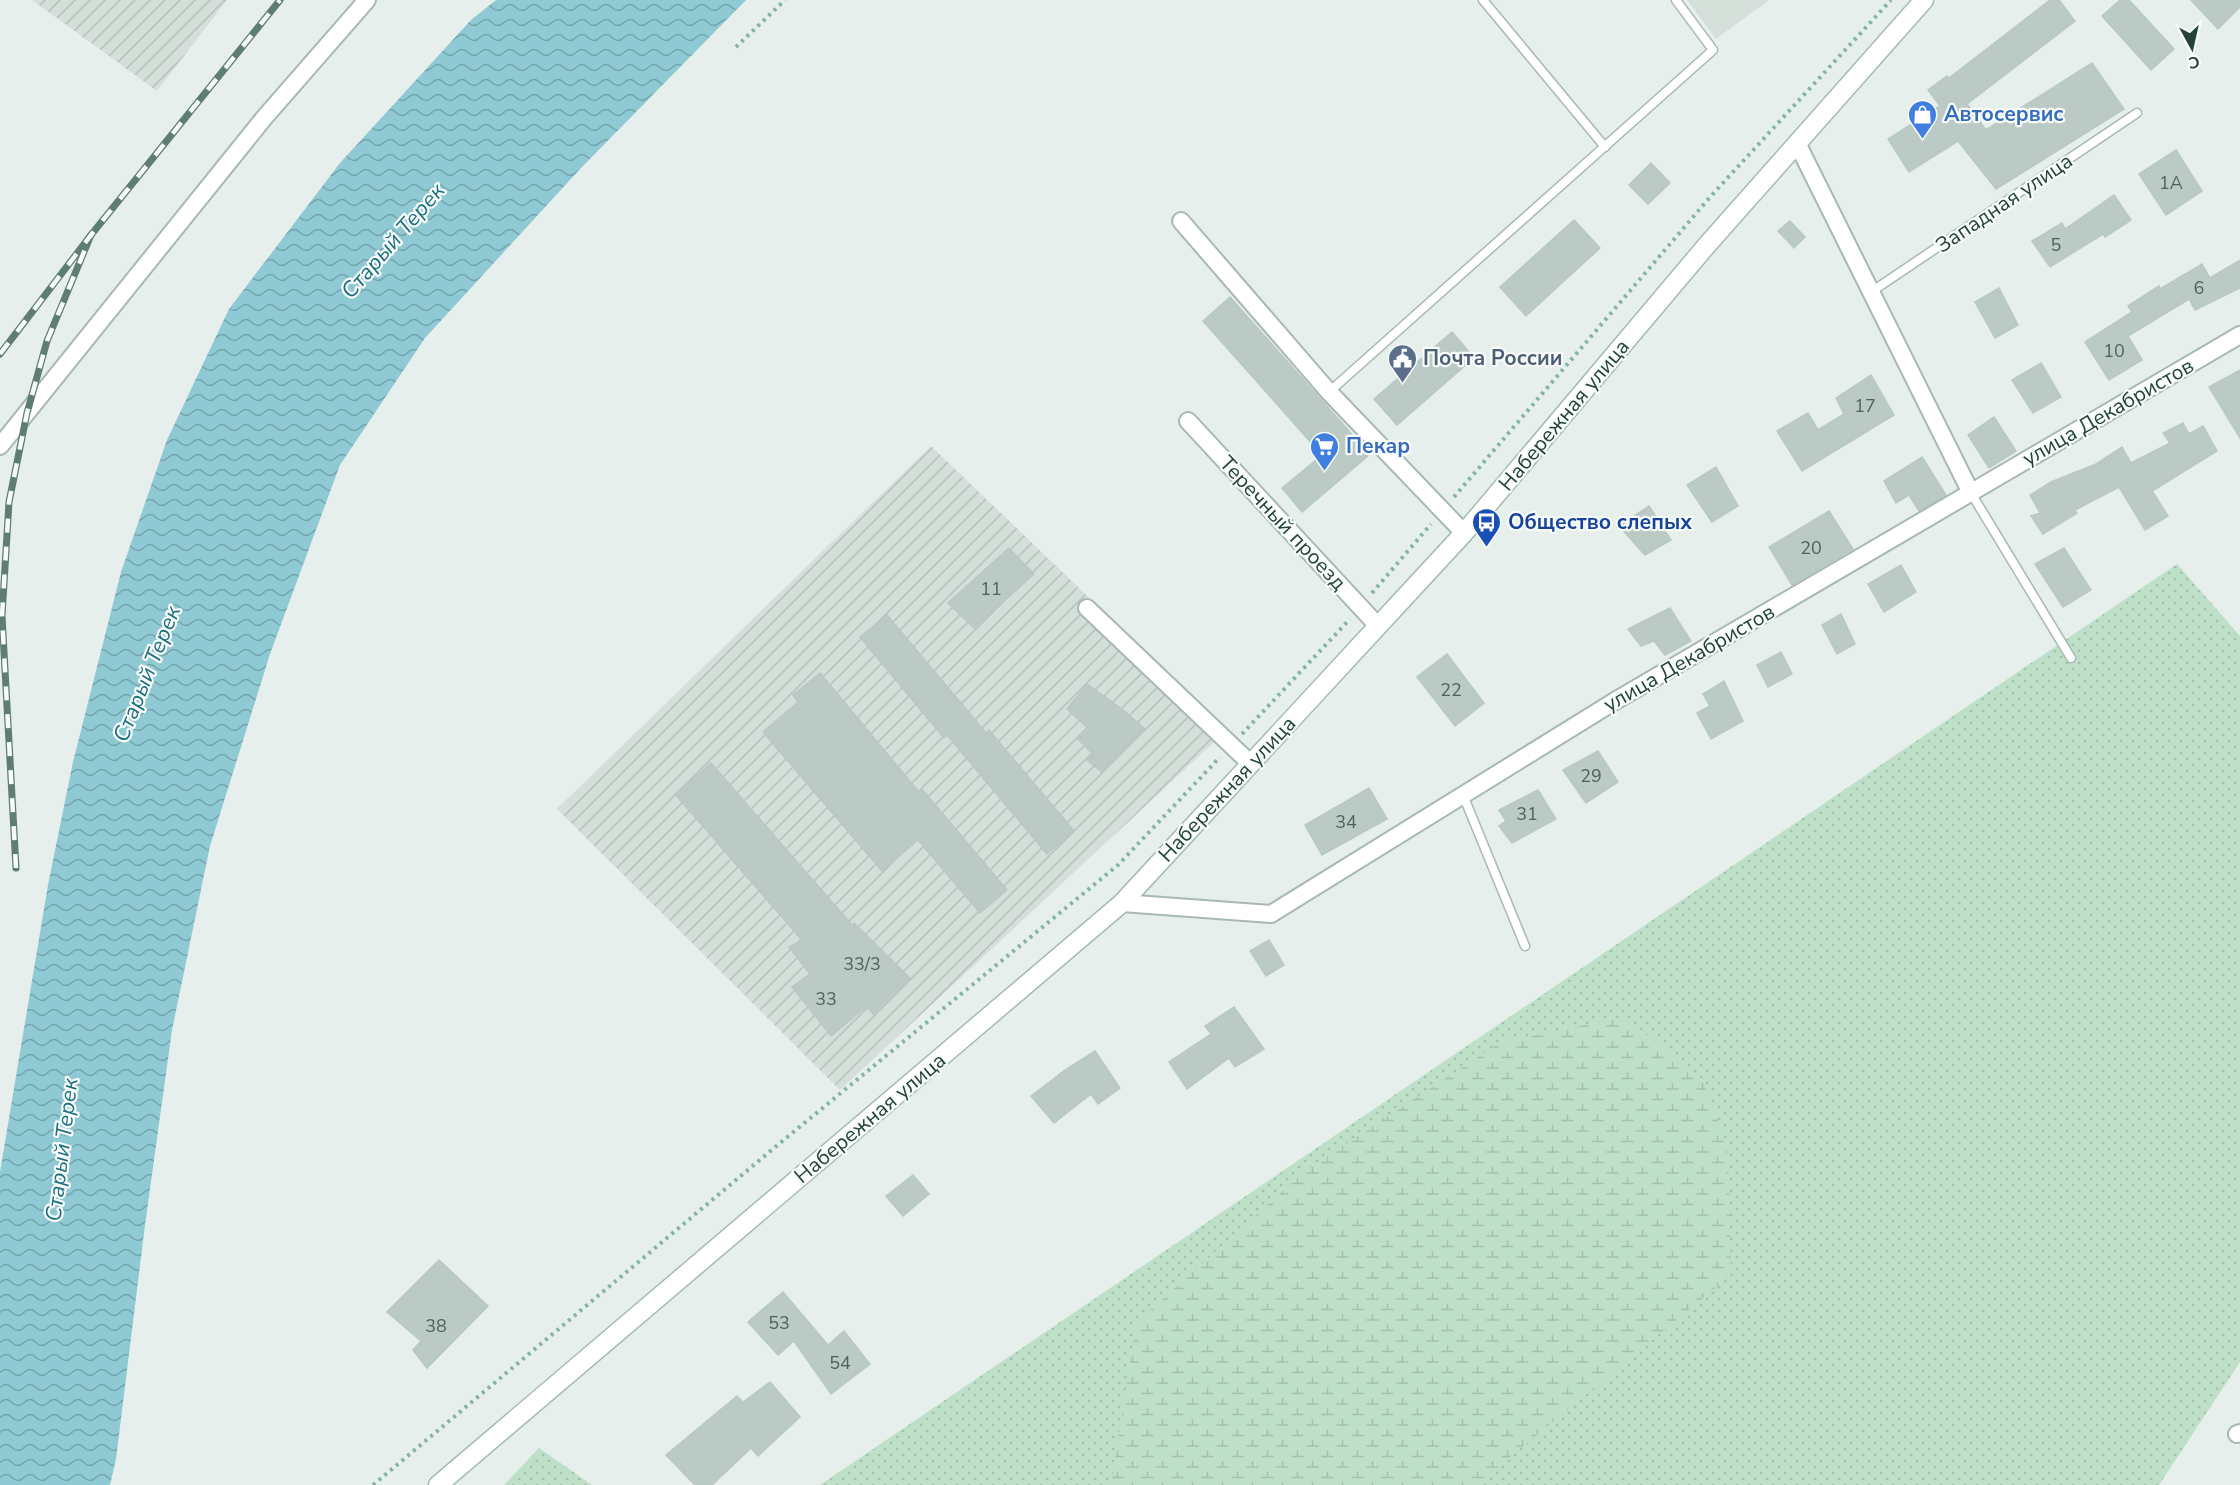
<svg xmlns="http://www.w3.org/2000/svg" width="2240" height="1485" font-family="'Nunito Sans',sans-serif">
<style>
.built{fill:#d4dfda}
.industrial{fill:url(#industrial-furrows)}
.green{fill:url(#green-dots)}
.wetland{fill:url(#wetland-marsh)}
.water{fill:url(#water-waves)}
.building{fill:#bbcac4;stroke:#b8c9c2;stroke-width:1.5}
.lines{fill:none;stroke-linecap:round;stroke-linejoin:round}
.lane-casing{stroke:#a8b8b2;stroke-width:11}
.street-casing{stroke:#a8b8b2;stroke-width:20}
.secondary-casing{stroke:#a4bbb3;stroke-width:21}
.path{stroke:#86b3a5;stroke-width:4;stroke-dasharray:3 4.5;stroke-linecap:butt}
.lane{stroke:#fff;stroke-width:8}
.street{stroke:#fff;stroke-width:16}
.secondary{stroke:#fff;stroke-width:18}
.rail-casing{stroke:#5f7d75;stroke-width:7}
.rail{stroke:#f7fbf9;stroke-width:4.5;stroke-dasharray:14;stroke-linecap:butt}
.labels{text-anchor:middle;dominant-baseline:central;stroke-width:4.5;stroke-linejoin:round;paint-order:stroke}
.number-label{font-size:18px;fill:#4a645c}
.shop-label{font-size:21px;font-weight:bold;fill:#366cbe;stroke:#f7fbf9;text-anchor:start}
.street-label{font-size:21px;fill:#24423a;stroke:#f7fbf9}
.service-label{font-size:21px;font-weight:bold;fill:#4e5e75;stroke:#f7fbf9;text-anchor:start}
.transit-label{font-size:21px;font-weight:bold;fill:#164399;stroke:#f7fbf9;text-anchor:start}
.water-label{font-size:22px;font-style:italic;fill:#1c6f80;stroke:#f7fbf9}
</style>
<defs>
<pattern id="industrial-furrows" width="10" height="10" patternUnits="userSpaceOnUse" patternTransform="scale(1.5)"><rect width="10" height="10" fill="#d4dfda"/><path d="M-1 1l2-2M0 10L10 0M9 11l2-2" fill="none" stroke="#b6c1bc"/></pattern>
<pattern id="green-dots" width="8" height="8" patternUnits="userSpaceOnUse" patternTransform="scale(1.5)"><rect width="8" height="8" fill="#bfe0c8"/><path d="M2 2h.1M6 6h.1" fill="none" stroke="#a4c1ad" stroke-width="1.8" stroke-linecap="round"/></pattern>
<pattern id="wetland-marsh" width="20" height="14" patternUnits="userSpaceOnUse" patternTransform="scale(1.5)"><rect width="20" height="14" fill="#bfe0c8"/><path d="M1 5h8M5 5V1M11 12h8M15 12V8" fill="none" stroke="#a4c1ad"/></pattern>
<pattern id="water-waves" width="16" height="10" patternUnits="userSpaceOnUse" patternTransform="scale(1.5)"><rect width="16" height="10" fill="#8ec9d4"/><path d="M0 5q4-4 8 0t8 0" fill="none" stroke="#74a5ad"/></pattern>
</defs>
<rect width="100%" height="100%" fill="#e6efeb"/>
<polygon class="built" points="1687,0 1769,0 1716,39"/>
<g class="industrial">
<polygon points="32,0 227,0 157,91"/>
<polygon points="931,446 1227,730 840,1090 557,809"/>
</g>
<g class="green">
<polygon points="2177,564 2240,636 2240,1362 2159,1485 820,1485"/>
<polygon points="539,1448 592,1485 504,1485"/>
</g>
<polygon class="wetland" points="1625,1017 1702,1079 1728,1147 1731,1275 1476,1485 1111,1485 1136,1323 1306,1170 1501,1042"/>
<polygon class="water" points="496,0 746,0 580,169 425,338 340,465 270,654 210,846 172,1030 145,1225 116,1459 110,1485 0,1485 0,1172 48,885 73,762 121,572 167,440 229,309 340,163 471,20"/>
<g class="building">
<polygon points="2050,0 2059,0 2075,21 1967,104 1986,130 2092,63 2124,109 1996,189 1958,141 1909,172 1888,139 1940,106 1928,90 1947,76 1949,78"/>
<polygon points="2120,0 2129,0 2174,49 2151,70 2102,16"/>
<polygon points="2191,0 2240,0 2240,7 2218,29"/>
<polygon points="2176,150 2202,191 2166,215 2139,174"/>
<polygon points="1651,163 1670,183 1648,204 1629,185"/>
<polygon points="2114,195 2131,220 2105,237 2103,234 2050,267 2032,241 2062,223 2065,229"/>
<polygon points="1574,220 1600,248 1526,316 1500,287"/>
<polygon points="1790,221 1805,237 1794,248 1778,231"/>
<polygon points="2240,260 2240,288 2195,310 2189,299 2128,336 2142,360 2109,380 2085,342 2132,312 2128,306 2159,286 2160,289 2202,264 2210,278"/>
<polygon points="1999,288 2018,325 1995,338 1975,302"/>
<polygon points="1230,297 1349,431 1368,456 1302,512 1282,488 1322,455 1203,321"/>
<polygon points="1452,332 1474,358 1397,425 1374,399"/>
<polygon points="2041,363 2061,397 2033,413 2012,380"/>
<polygon points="2240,370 2240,438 2209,387"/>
<polygon points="1871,375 1894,415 1802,471 1777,431 1808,413 1818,430 1844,414 1836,398"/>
<polygon points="1994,417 2016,451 1989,468 1968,435"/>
<polygon points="2183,423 2189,434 2203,426 2217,451 2152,491 2168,516 2145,530 2119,487 2075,510 2077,513 2043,534 2031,516 2040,513 2030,495 2051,482 2096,464 2122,447 2131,463 2170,443 2163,433"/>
<polygon points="1922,457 1946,495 1919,511 1909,495 1896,503 1884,481"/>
<polygon points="1716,467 1738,506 1712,522 1687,485"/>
<polygon points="1649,506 1671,540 1645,555 1619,526"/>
<polygon points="1829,511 1853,549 1792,585 1769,547"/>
<polygon points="1009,548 1034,574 974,628 948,603"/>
<polygon points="2064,548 2091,590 2063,607 2035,564"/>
<polygon points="1901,565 1916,592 1884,612 1868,584"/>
<polygon points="1670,608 1691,641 1665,655 1654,641 1641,646 1628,629"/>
<polygon points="1841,614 1855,644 1837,654 1822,625"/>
<polygon points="887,615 986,733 989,730 1074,831 1047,854 947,735 944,738 860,637"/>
<polygon points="1781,652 1792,674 1768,687 1757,665"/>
<polygon points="1447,654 1484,703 1455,726 1417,677"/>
<polygon points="820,673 919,792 922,789 1007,890 980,913 918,840 882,871 763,732 798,702 793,695"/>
<polygon points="1724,681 1743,721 1711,739 1697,713 1710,706 1703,694"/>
<polygon points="1087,684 1122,709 1145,729 1102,772 1087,760 1093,754 1078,739 1089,729 1067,709"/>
<polygon points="1598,751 1618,782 1586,803 1563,770"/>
<polygon points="711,763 852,925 854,923 910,978 873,1014 867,1006 831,1036 792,987 810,974 789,947 802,940 675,794"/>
<polygon points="1369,788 1387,819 1322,855 1305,825"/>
<polygon points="1538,790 1556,819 1512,843 1499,826 1506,821 1499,810"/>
<polygon points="1269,940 1284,965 1266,976 1250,951"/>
<polygon points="1234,1007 1264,1049 1235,1067 1229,1058 1187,1089 1169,1062 1211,1034 1205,1026"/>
<polygon points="1095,1051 1120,1088 1098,1104 1091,1094 1054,1123 1031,1096 1065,1070"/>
<polygon points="913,1175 929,1194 903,1216 886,1196"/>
<polygon points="439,1260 488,1306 427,1368 413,1350 421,1341 387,1312"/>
<polygon points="783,1292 828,1345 844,1331 870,1364 831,1394 794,1341 778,1355 748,1322"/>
<polygon points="770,1382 800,1417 758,1456 751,1448 712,1485 695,1485 666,1455 737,1396 743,1402"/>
</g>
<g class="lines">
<defs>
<g id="lane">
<polyline points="1483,0 1605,147"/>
<polyline points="1871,292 2137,113"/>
<polyline points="1329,392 1713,50 1676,0"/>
<polyline points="1971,493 2071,658"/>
<polyline points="1463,795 1525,946"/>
</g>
<g id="street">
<polyline points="1797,143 1971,493"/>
<polyline points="1181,221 1329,392 1464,533"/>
<polyline points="1188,421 1378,626"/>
<polyline points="0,446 264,118 367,0"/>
<polyline points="1087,608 1251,764"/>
<polyline points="1122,903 1271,914 1615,701 2240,335"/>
<polyline points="2237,1434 2240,1433"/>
</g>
<polyline id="secondary" points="438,1485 1122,903 1464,533 1707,245 1924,0"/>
</defs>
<use href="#lane" class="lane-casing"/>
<use href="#street" class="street-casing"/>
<use href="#secondary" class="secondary-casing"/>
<g class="path">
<polyline points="736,47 785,0"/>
<polyline points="1454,497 1711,196 1891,0"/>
<polyline points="1372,593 1431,524"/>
<polyline points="1242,734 1350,619"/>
<polyline points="373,1485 774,1148 1118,865 1220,757"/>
</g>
<use href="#lane" class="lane"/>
<use href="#street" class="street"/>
<use href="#secondary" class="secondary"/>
<defs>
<g id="rail">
<polyline points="0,354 91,235 280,0"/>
<polyline points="16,868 2,616 9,502 27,413 47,341 91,235"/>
</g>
</defs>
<use href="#rail" class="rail-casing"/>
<use href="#rail" class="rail"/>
</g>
<defs>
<symbol id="shop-pin" viewBox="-11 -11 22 30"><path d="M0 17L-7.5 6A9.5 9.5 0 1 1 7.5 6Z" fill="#3f7fe0" stroke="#f7fbf9"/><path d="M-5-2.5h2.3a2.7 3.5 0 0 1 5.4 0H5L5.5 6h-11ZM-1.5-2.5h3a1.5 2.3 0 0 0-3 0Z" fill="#fff"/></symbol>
<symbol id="civic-pin" viewBox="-11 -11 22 30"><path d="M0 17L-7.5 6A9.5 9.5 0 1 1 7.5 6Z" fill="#5c6f8a" stroke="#f7fbf9"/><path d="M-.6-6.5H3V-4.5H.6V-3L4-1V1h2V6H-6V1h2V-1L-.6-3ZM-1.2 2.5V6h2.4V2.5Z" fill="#fff"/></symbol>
<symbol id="supermarket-pin" viewBox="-11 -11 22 30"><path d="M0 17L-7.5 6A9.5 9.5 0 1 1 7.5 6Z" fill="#3f7fe0" stroke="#f7fbf9"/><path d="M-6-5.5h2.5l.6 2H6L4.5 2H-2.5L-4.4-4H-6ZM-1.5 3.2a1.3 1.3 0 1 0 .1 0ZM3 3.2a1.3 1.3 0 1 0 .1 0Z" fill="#fff"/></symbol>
<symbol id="bus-pin" viewBox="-11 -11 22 30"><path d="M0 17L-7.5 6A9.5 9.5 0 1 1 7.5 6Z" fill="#1a4fb4" stroke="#f7fbf9"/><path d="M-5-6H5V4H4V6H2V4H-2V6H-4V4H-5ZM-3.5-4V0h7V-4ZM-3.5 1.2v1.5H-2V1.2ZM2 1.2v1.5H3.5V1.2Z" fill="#fff"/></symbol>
</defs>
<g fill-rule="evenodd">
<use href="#shop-pin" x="1906" y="98" width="33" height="45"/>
<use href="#civic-pin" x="1386" y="342" width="33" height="45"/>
<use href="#supermarket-pin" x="1308" y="430" width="33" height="45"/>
<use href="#bus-pin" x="1470" y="506" width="33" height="45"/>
</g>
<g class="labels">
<g class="number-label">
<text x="2171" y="183">1А</text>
<text x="2056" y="245">5</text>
<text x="2199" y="288">6</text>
<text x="2114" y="351">10</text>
<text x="1865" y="406">17</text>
<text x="1811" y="548">20</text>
<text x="991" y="589">11</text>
<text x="1451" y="690">22</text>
<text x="1591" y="776">29</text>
<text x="1527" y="814">31</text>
<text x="1346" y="822">34</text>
<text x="862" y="964">33/3</text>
<text x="826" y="999">33</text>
<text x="779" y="1323">53</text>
<text x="436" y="1326">38</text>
<text x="840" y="1363">54</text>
</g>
<g class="shop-label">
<text x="1944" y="114">Автосервис</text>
<text x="1346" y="446">Пекар</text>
</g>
<g class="street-label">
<text transform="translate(2004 203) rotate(-34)">Западная улица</text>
<text transform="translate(2108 412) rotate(-30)">улица Декабристов</text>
<text transform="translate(1564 415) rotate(-50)">Набережная улица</text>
<text transform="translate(1283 523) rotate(47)">Теречный проезд</text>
<text transform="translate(1689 658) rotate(-30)">улица Декабристов</text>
<text transform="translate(1227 789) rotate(-47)">Набережная улица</text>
<text transform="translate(870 1118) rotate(-40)">Набережная улица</text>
</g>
<g class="service-label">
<text x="1423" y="358">Почта России</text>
</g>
<g class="transit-label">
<text x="1508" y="522">Общество слепых</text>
</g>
<g class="water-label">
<text transform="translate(393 241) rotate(-49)">Старый Терек</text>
<text transform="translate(147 674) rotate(-68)">Старый Терек</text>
<text transform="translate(62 1150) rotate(-83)">Старый Терек</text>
</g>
</g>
<g transform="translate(2192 48) rotate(172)" stroke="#f7fbf9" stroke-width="4.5" paint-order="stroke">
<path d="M0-4.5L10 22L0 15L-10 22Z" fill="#24423a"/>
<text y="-9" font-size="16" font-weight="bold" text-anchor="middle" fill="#24423a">С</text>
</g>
</svg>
